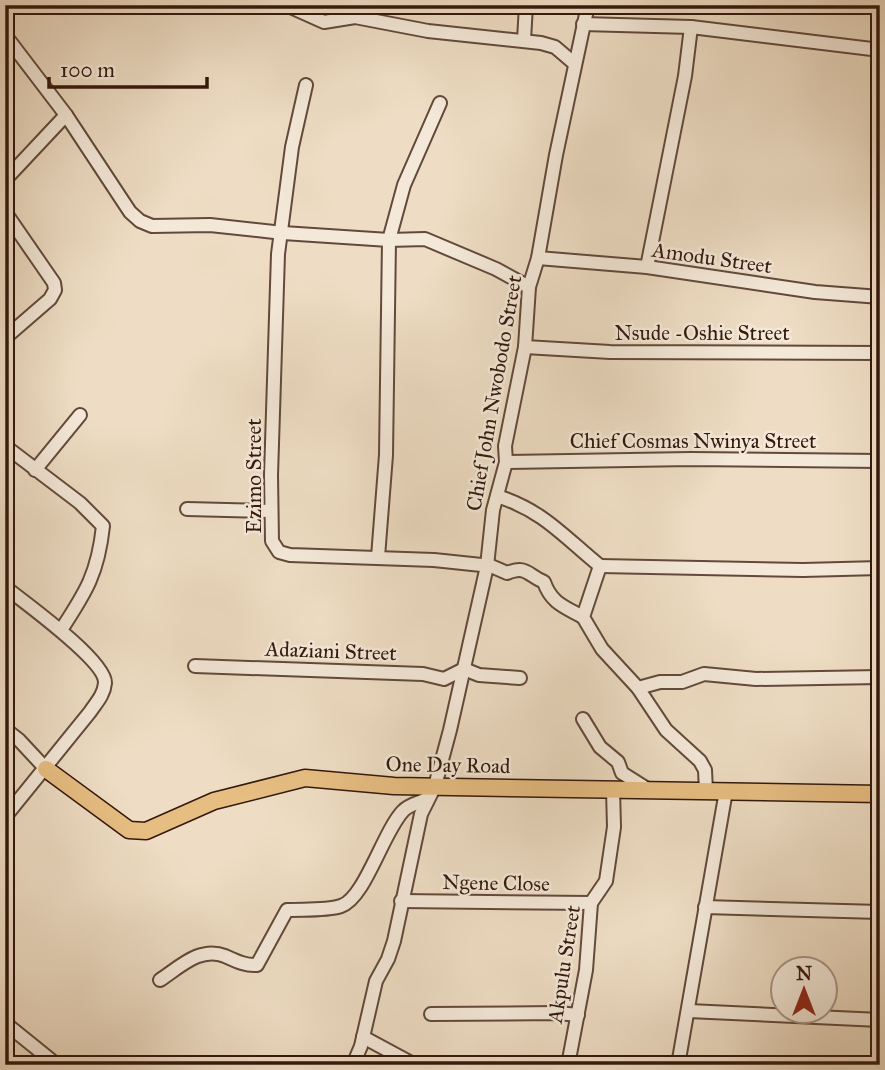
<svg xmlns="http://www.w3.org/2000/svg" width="885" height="1070" font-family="'IM FELL Great Primer',serif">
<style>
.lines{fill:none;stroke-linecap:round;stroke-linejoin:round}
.minor-casing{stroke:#62493b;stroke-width:16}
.major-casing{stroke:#33180d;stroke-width:19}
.minor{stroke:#f4e9d9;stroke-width:12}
.major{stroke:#e7be82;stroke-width:16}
.labels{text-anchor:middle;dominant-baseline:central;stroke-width:5;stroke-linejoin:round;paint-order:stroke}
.street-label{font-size:21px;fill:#33180d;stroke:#f4e9d9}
</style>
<rect width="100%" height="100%" fill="#eeddc4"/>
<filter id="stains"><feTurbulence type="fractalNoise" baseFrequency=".00286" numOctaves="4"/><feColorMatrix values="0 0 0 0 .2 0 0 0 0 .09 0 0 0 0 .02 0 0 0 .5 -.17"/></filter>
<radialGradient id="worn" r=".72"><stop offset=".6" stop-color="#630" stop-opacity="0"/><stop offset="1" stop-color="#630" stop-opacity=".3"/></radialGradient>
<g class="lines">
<defs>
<g id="minor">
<polyline points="286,5 324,22 355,17 428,31 541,43 555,47 575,64"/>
<polyline points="583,24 691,27 880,50"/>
<polyline points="5,35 66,115 130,212 140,221 152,226 210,225 283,233 389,240 425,239 496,269 529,287"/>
<polyline points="524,40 526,5"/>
<path d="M306,85L292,147L278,254L271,475L272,541L279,552L290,555L434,560L491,566L507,573C527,565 527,575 544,582C551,603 565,607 583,617"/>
<polyline points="5,180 66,115"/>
<polyline points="5,212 54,283 55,290 50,299 5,338"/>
<polyline points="538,258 647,267 815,292 880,297"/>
<polyline points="647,267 685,76 691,27"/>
<polyline points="525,347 610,352 880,353"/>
<path d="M5,446L80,503L103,526C98,573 86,592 61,630"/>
<polyline points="506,462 691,459 880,461"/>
<polyline points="35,470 80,415"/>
<path d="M497,496C544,511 564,537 600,566"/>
<polyline points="187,509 271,511"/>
<polyline points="378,557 386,455 389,240 404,185 440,103"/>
<polyline points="600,566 803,570 880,568"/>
<polyline points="600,566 583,617 602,649 638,688 666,730 700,761 705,770 706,791"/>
<path d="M5,587C24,602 106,661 105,683C104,695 96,703 90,712L5,817"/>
<polyline points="195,666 423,674 444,679 464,669 479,675 520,678"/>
<polyline points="638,688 660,682 682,682 704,674 756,679 880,677"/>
<polyline points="583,719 600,747 618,762 622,773 649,790"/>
<polyline points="5,729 19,740 46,769"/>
<polyline points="401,901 591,903"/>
<polyline points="705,907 880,912"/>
<path d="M160,980C180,967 200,946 225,956C236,961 246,966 257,965L287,910C304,909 325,911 341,906C365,898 383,832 403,811C408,805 420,802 427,799"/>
<polyline points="689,1011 880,1020"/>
<polyline points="431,1014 558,1013 578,1015"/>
<polyline points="5,1023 57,1065"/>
<polyline points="363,1037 415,1065"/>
<polyline points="353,1065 361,1046 376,981 388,959 394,941 421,814 435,786 450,730 487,566 493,510 506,462 505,446 525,347 529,287 538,258 556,155 588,5"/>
<polyline points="568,1065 586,970 591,903 606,881 614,827 613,790"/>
<polyline points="678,1065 726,791"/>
</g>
<polyline id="major" points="46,769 129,830 146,831 214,801 305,778 394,786 880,794"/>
</defs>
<use href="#minor" class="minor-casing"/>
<use href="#major" class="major-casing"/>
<use href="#minor" class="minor"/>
<use href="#major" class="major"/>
</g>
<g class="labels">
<g class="street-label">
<text transform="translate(712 258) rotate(8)">Amodu Street</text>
<text x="702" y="333">Nsude -Oshie Street</text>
<text transform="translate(494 393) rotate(-80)">Chief John Nwobodo Street</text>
<text x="693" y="441">Chief Cosmas Nwinya Street</text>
<text transform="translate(254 476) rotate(-90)">Ezimo Street</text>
<text transform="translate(331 651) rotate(2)">Adaziani Street</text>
<text transform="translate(448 765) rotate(1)">One Day Road</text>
<text transform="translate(496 883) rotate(1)">Ngene Close</text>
<text transform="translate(564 964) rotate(-81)">Akpulu Street</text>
</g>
</g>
<rect width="885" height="1070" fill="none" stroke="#eeddc4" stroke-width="28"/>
<rect x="7" y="7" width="871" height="1056" fill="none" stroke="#33180d" stroke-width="3.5"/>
<rect x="14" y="14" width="857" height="1042" fill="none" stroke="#33180d" stroke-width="2"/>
<g transform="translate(804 990)"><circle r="33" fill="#f4e9d9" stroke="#a79587" stroke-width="2"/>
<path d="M0-5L12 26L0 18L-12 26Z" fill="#8f2418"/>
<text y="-10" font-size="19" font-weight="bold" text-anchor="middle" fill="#33180d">N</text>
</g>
<path d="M49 77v10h158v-10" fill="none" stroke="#33180d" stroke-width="3.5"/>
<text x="60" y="77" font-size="21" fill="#33180d" stroke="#f4e9d9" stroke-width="5" paint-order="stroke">100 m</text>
<rect width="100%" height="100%" filter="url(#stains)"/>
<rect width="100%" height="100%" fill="url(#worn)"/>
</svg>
